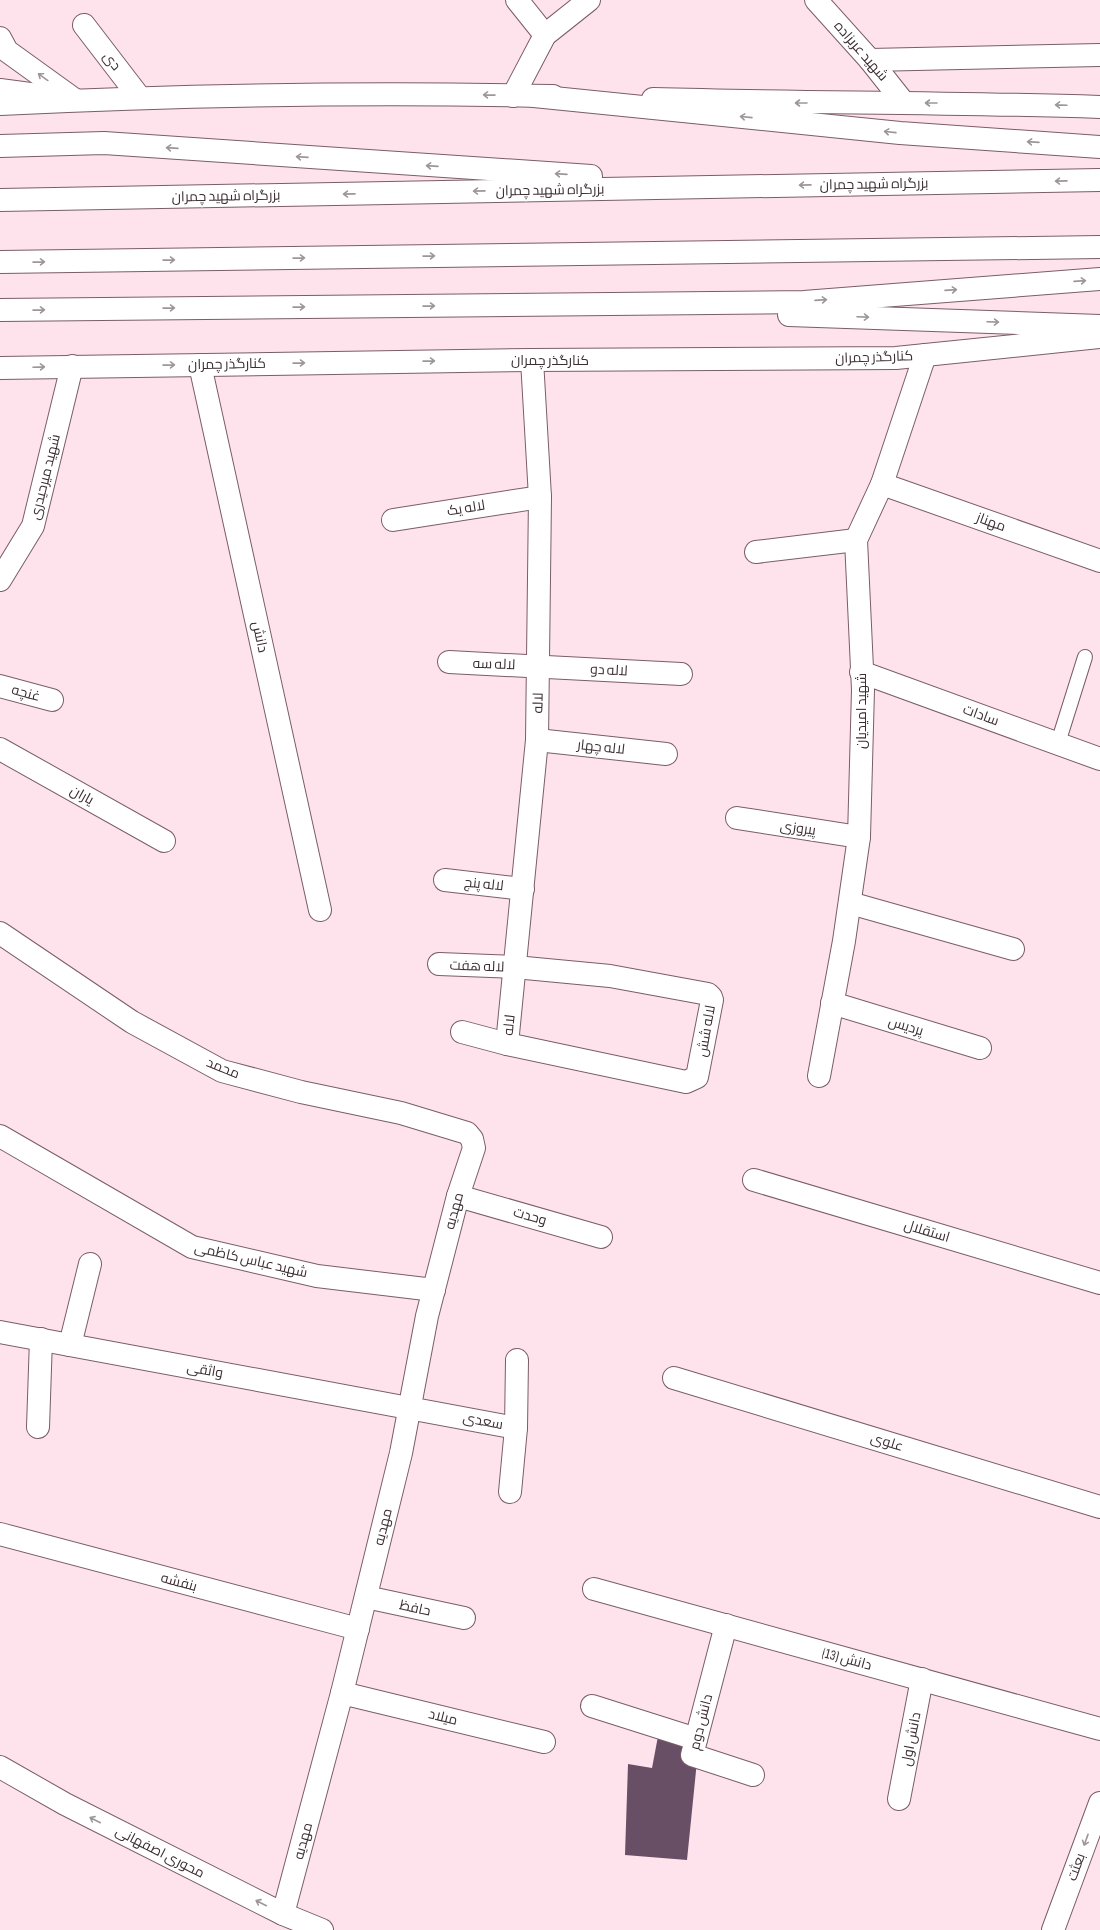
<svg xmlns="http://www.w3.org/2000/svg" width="1100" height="1930" font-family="'Sofia Sans Condensed',Cairo,sans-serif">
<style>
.building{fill:#694f65}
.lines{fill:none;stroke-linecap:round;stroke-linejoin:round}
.lane-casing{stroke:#7a5d67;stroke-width:16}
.street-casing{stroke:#7a5d67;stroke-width:24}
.secondary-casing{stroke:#7a5d67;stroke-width:24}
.primary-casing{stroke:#7a5d67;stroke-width:24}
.highway-casing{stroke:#7a5d67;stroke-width:24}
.lane{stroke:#fff;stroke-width:14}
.street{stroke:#fff;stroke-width:22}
.secondary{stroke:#fff;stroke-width:22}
.primary{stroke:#fff;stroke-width:22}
.highway{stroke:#fff;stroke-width:22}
.oneway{stroke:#9d9698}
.labels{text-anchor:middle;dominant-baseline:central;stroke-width:4;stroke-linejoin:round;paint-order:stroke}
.street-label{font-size:14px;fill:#3b2e32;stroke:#fff}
</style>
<rect width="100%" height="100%" fill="#fee3ec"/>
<polygon class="building" points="659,1731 678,1737 697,1761 687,1860 625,1855 628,1764 652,1768"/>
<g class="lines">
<defs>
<polyline id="lane" points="1058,743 1085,657"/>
<g id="street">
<polyline points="517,0 545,35"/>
<polyline points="816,0 870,60 904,103"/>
<polyline points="84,25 140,98"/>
<polyline points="870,60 1100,55"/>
<polyline points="513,96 545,35 589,0"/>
<polyline points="200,365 320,910"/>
<polyline points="882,484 1100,561"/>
<polyline points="393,520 540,497"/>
<polyline points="756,552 856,540"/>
<polyline points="0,580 33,526 72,366"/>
<polyline points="449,662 681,674"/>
<polyline points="861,672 1100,759"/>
<polyline points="0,686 52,700"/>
<polyline points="537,740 666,754"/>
<polyline points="0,749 164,841"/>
<polyline points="737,818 859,837"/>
<polyline points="445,880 523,889"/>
<polyline points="850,903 1013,949"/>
<polyline points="0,933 132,1022 222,1071 301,1092 401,1113 467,1133 472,1139 474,1148 458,1196 427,1316 401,1453 342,1693 283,1914"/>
<polyline points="439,964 515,967 610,976 708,994 711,997 712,1000 697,1077 686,1082 507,1044 462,1032"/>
<polyline points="832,1003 980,1048"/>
<polyline points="507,1044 537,740 540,497 532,360"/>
<polyline points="819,1076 844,941 859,837 863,690 856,540 882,484 925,355"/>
<polyline points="0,1136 192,1247 317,1276 434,1290"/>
<polyline points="754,1180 1100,1283"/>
<polyline points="458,1196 601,1237"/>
<polyline points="0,1332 516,1428 510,1492"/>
<polyline points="70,1345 90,1264"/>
<polyline points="674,1378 1100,1507"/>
<polyline points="38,1427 41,1339"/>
<polyline points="516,1428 517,1360"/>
<polyline points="0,1534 358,1629"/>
<polyline points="594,1589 1100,1729"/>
<polyline points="366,1597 464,1618"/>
<polyline points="726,1625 692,1755 753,1775"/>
<polyline points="342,1693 544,1742"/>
<polyline points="592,1706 696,1739"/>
<polyline points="899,1799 922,1679"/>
</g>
<polyline id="secondary" points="0,1767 65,1804 283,1914 322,1930"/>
<g id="primary">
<polyline points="0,38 7,51 75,100"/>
<path d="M653,99C802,103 951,102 1100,107"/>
<path d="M0,104C184,95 369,92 553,96"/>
<polyline points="0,368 532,360 896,358 1100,337"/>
<polyline points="1053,1930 1100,1803"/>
</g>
<g id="highway">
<polyline points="0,90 75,100"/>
<polyline points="534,96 900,133 1100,147"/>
<polyline points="0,146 104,143 591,176"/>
<polyline points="0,200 1100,180"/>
<polyline points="0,262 1100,247"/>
<polyline points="0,310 804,302 1100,279"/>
<polyline points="789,315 1100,326"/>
</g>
</defs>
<use href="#lane" class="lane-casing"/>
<use href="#street" class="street-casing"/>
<use href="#secondary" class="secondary-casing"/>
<use href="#primary" class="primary-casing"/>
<use href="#highway" class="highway-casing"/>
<use href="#lane" class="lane"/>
<use href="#street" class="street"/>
<use href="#secondary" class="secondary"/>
<use href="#primary" class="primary"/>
<use href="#highway" class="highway"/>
</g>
<defs><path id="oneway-shaft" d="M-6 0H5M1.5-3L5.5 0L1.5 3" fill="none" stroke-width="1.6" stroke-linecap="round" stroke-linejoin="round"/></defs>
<g class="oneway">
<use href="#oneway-shaft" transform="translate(43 77) rotate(-144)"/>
<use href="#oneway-shaft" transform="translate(489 95) rotate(-179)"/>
<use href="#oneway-shaft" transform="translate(801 103) rotate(-180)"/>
<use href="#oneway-shaft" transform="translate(931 103) rotate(-180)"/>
<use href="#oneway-shaft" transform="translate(1061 105) rotate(-178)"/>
<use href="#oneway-shaft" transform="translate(746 117) rotate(-174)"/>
<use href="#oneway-shaft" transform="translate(890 132) rotate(-174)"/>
<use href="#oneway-shaft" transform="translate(1033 142) rotate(-176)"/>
<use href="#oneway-shaft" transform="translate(172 148) rotate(-176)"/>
<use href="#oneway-shaft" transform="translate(302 157) rotate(-176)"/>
<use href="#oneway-shaft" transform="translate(432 166) rotate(-176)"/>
<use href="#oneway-shaft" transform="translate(561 174) rotate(-176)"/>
<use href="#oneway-shaft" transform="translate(1061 181) rotate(179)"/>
<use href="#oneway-shaft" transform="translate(805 185) rotate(179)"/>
<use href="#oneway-shaft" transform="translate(479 191) rotate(179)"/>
<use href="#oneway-shaft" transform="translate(349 194) rotate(179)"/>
<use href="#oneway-shaft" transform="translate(429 256) rotate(-1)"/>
<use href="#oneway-shaft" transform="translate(299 258) rotate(-1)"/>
<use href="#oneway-shaft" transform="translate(169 260) rotate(-1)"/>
<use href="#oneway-shaft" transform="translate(39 262) rotate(-1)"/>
<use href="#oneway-shaft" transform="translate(1080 281) rotate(-4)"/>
<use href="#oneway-shaft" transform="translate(951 290) rotate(-4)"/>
<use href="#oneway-shaft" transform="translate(821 300) rotate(-4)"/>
<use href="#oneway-shaft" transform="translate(429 306) rotate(-1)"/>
<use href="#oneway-shaft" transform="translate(299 307) rotate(-1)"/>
<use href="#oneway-shaft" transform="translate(169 308) rotate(-1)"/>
<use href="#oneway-shaft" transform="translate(39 310) rotate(-1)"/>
<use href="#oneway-shaft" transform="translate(863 317) rotate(2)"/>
<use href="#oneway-shaft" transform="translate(993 322) rotate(2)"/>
<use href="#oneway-shaft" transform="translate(429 361) rotate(-1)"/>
<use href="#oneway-shaft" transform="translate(299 363) rotate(-1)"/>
<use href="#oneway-shaft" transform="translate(169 365) rotate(-1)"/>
<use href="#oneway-shaft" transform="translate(39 367) rotate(-2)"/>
<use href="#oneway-shaft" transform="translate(95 1820) rotate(-153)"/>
<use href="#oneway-shaft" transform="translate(1086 1840) rotate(110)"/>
<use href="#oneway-shaft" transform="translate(261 1903) rotate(-153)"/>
</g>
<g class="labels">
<g class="street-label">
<text transform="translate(861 51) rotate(49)">شهید عربزاده</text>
<text transform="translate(112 61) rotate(52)">دی</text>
<text transform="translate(874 184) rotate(-1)">بزرگراه شهید چمران</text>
<text transform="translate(550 190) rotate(-1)">بزرگراه شهید چمران</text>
<text transform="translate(226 196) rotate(-1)">بزرگراه شهید چمران</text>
<text transform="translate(874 357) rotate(-2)">کنارگذر چمران</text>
<text x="550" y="360">کنارگذر چمران</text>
<text transform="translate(227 364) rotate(-1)">کنارگذر چمران</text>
<text transform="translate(45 477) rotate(-76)">شهید میرحیدری</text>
<text transform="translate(466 508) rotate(-9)">لاله یک</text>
<text transform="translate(991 522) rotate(20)">مهناز</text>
<text transform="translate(260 637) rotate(78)">دانش</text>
<text transform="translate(494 664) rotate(2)">لاله سه</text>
<text transform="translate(609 670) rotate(3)">لاله دو</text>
<text transform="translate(26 693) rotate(15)">غنچه</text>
<text transform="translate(538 703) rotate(-89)">لاله</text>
<text transform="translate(861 711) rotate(-90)">شهید امیدیان</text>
<text transform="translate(981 715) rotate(20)">سادات</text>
<text transform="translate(601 747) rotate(6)">لاله چهار</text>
<text transform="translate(82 795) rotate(29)">یاران</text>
<text transform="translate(798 828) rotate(8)">پیروزی</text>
<text transform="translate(484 884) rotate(6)">لاله پنج</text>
<text transform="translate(477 966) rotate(2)">لاله هفت</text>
<text transform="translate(509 1025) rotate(-84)">لاله</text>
<text transform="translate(906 1026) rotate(17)">پردیس</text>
<text transform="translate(706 1031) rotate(-80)">لاله شش</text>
<text transform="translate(223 1068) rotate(22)">محمد</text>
<text transform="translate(454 1211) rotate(-75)">مهدیه</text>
<text transform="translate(530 1216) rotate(16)">وحدت</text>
<text transform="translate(927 1231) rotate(17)">استقلال</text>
<text transform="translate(251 1260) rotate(13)">شهید عباس کاظمی</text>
<text transform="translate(205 1370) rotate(10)">واثقی</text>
<text transform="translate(483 1421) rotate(11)">سعدی</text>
<text transform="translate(887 1442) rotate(17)">علوی</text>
<text transform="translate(383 1527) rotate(-76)">مهدیه</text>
<text transform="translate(179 1582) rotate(15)">بنفشه</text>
<text transform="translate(415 1608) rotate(12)">حافظ</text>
<text transform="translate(847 1659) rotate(15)">دانش (13)</text>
<text transform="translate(443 1717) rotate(14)">میلاد</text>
<text transform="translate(701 1722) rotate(-76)">دانش دوم</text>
<text transform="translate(911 1739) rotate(-79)">دانش اول</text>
<text transform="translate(303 1841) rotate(-75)">مهدیه</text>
<text transform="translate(160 1852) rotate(27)">محوری اصفهانی</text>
<text transform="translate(1076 1867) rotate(-70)">بعثت</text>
</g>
</g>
</svg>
